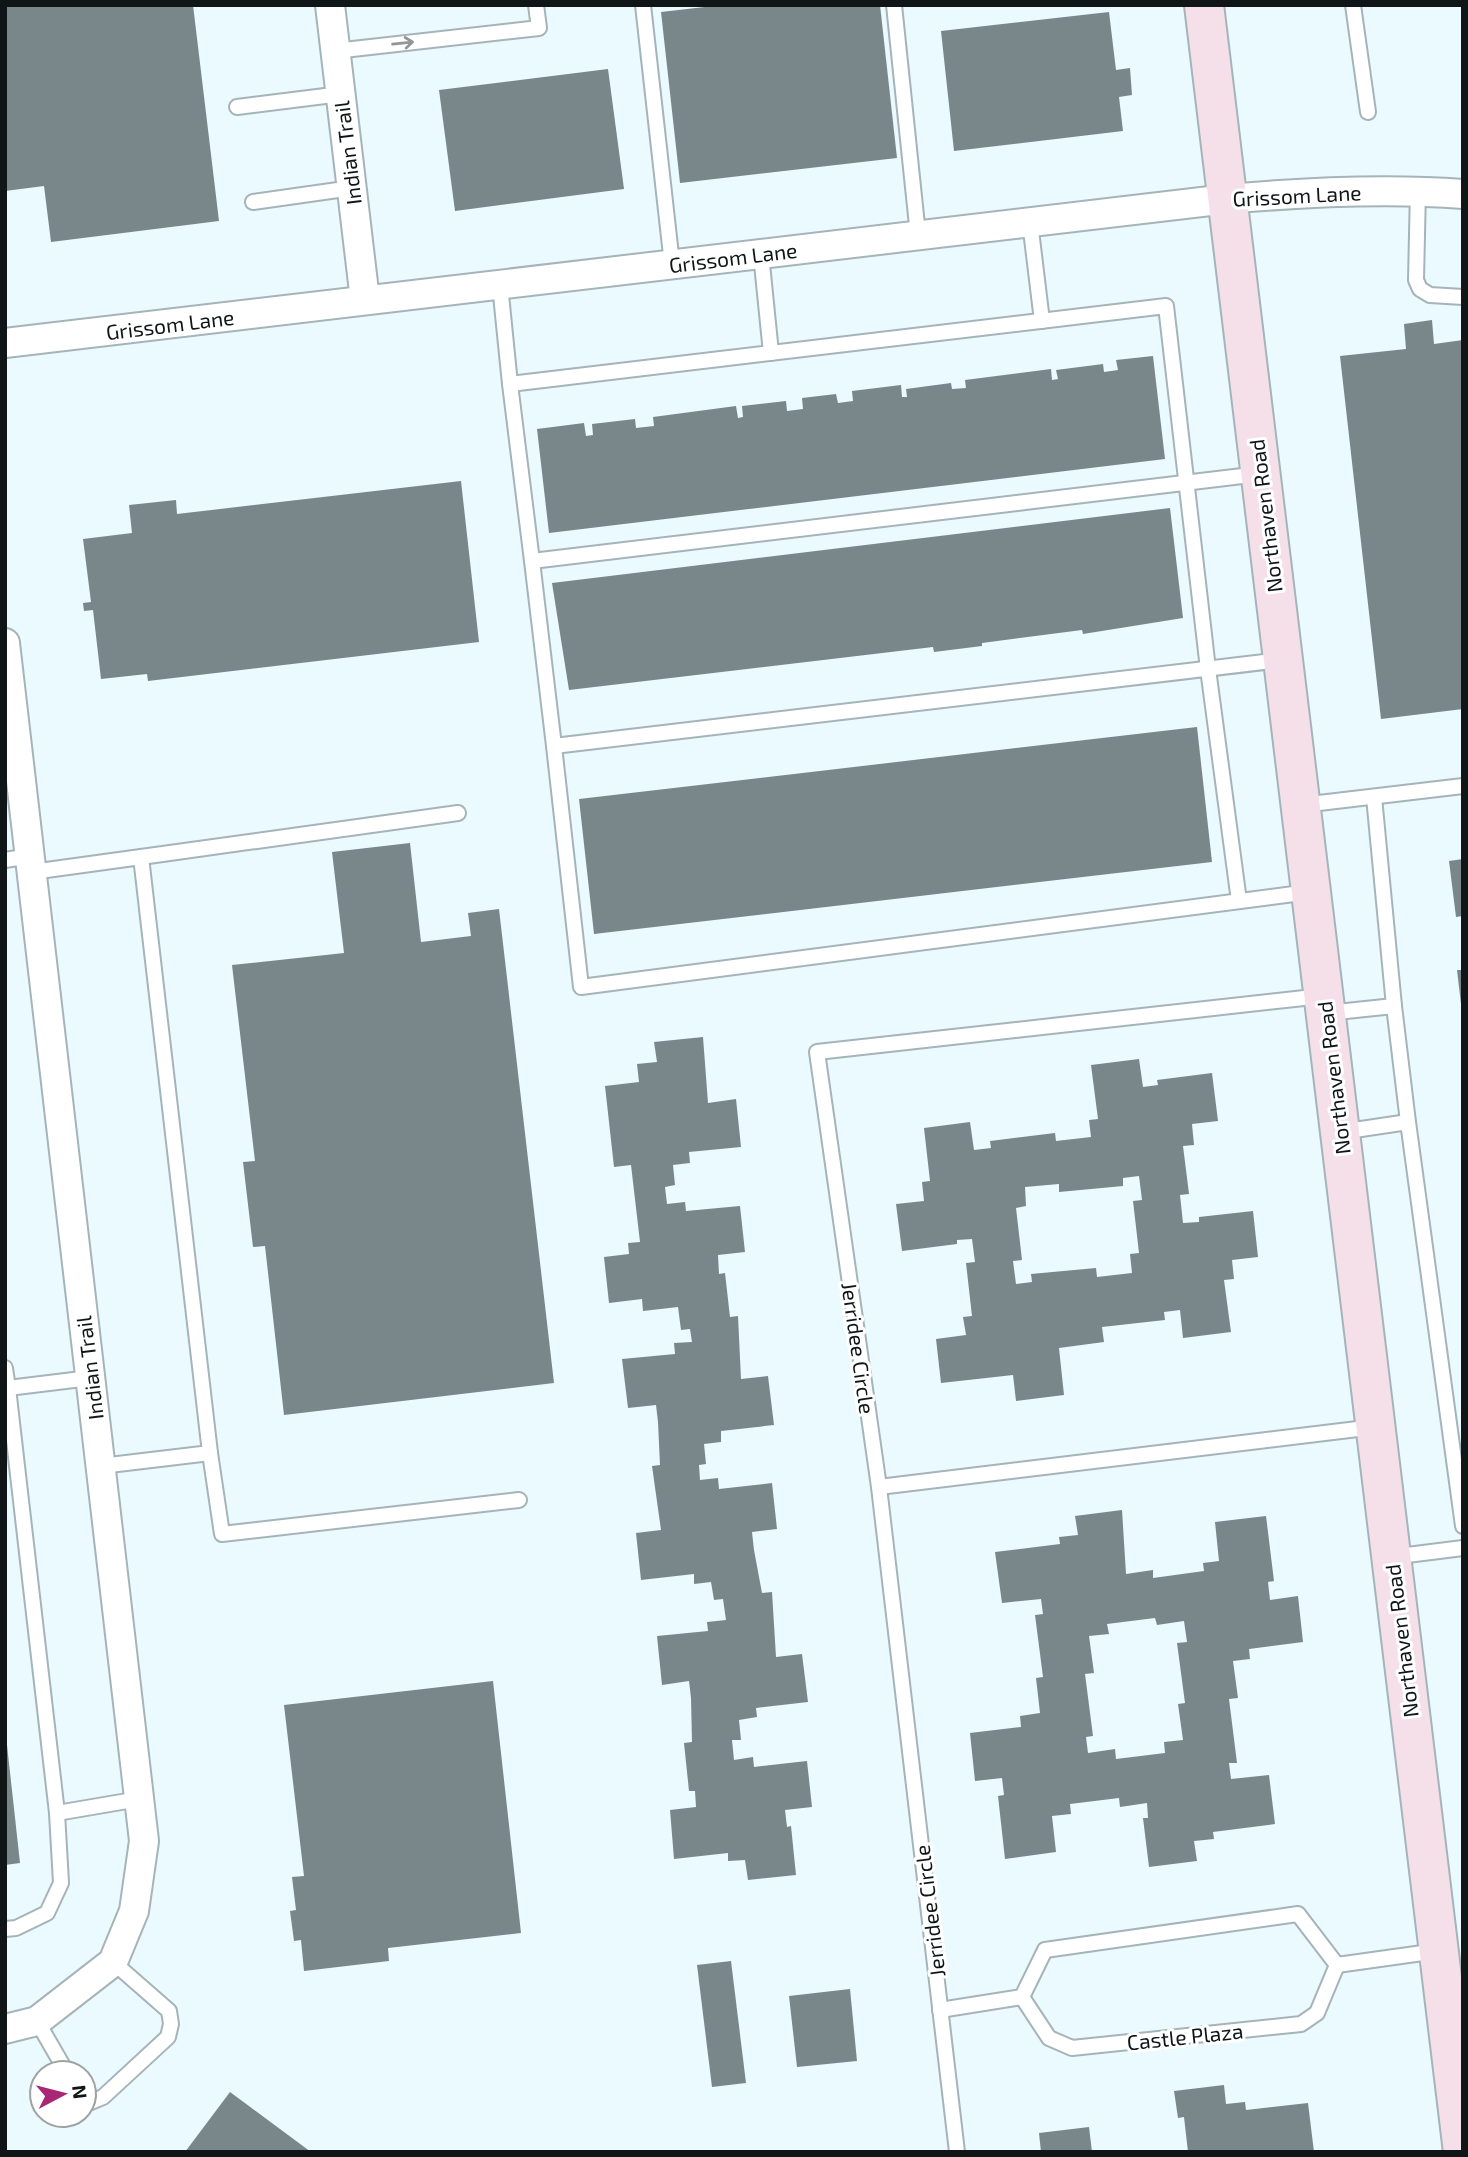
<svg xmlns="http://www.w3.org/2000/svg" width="1468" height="2157" font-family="'Exo 2',sans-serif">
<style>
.building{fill:#79878b;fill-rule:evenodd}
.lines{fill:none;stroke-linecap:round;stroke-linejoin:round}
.lane-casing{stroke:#a5b4b8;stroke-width:18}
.street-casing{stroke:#a5b4b8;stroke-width:32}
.secondary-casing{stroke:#a5b4b8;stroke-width:42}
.lane{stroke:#fff;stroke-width:14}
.street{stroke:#fff;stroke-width:28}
.secondary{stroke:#f5e0ea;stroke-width:38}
.oneway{stroke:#939697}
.labels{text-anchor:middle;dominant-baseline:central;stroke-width:6;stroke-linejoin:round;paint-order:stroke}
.street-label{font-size:21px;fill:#101617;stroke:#fff}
</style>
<rect width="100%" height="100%" fill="#eafaff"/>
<g class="building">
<polygon points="5,5 193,5 219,221 51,242 44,186 5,191"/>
<polygon points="722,5 880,5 897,158 680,183 661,12"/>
<polygon points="1109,12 1116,70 1130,68 1132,95 1119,97 1123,131 954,151 941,31"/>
<polygon points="608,69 624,189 455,211 439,90"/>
<polygon points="1432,320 1434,344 1463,340 1463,709 1381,719 1340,356 1406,349 1404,324"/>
<polygon points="1153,356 1165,459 549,533 537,429 584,423 586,436 593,435 592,424 635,419 636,428 654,426 653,417 736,406 738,418 743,417 742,406 786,401 787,411 803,409 802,398 836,394 838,403 853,401 852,391 901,385 902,397 907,397 906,389 951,383 952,389 966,388 965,380 1051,369 1052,380 1058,379 1056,370 1103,364 1104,372 1118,370 1116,360"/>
<polygon points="461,481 479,642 148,681 147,674 101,679 93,610 84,611 83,603 91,602 83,539 132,533 129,505 176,500 177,514"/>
<polygon points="1170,508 1183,618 1083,634 1082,630 982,643 982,646 934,652 933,647 569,690 552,583"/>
<polygon points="1197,727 1212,862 594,934 579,799"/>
<polygon points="410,843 421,942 471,936 468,913 499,909 554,1383 284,1415 265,1246 253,1247 243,1162 255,1161 232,965 344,953 332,852"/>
<polygon points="1463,859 1463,916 1456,917 1449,861"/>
<polygon points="1457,970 1463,970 1463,1004 1461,1004"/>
<polygon points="703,1037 708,1103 736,1099 741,1147 689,1152 690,1163 673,1165 675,1185 665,1187 667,1204 685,1202 686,1211 740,1206 745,1252 718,1255 719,1274 725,1273 730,1317 738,1316 741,1379 768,1376 774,1425 721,1431 721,1442 704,1444 706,1464 699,1465 700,1480 718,1478 719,1489 772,1483 777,1529 752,1532 754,1550 762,1593 772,1592 776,1657 802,1654 808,1702 756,1708 757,1717 739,1720 741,1740 732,1740 734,1760 753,1757 754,1767 807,1761 812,1807 785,1810 787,1827 791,1826 796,1875 748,1880 745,1860 728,1861 728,1853 674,1859 670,1810 696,1807 695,1791 689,1791 684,1743 692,1742 691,1698 689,1681 662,1685 657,1636 708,1631 707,1622 726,1620 723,1599 714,1600 711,1582 694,1584 694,1574 641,1580 636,1533 661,1530 652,1466 660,1465 658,1422 656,1405 628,1408 622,1359 675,1354 674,1343 692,1342 690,1329 681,1330 678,1307 643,1311 642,1299 609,1303 604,1257 629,1254 628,1243 640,1242 631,1165 614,1167 605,1086 639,1082 637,1064 657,1062 654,1042"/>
<path d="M1139,1059L1143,1087L1158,1085L1157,1080L1212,1073L1218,1121L1192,1124L1194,1145L1183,1146L1189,1194L1180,1195L1183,1223L1199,1222V1217L1253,1211L1258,1257L1232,1260L1234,1279L1224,1280L1231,1332L1183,1338L1180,1310L1164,1312L1165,1320L1102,1327L1104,1342L1059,1348L1064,1395L1016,1401L1013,1375L941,1383L936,1339L966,1335L963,1317L972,1316L966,1263L975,1262L972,1239L957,1240V1244L902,1251L896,1204L924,1201L922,1182L930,1181L924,1128L970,1122L974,1150L991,1148L990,1141L1055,1133L1056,1141L1091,1137L1089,1120L1098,1119L1091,1065ZM1139,1176L1142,1200L1133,1201L1139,1253L1130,1254L1132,1273L1097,1277L1096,1268L1031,1274L1032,1282L1016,1284L1013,1261L1022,1260L1016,1208L1026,1206L1025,1187L1059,1184V1192L1123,1186V1178Z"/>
<path d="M1122,1510L1126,1574L1153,1570V1578L1204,1571L1203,1563L1219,1561L1215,1522L1266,1516L1274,1581L1268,1582L1270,1600L1298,1596L1303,1642L1249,1649L1250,1659L1233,1661L1238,1698L1229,1699L1237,1763H1229L1231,1779L1269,1775L1275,1824L1213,1832L1214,1839L1194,1841L1197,1861L1149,1867L1143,1818H1148L1147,1803L1120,1807L1119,1798L1070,1804L1071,1814L1052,1816L1056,1852L1005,1859L998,1796L1004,1795L1002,1778L975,1781L970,1733L1021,1727L1020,1716L1040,1713L1036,1678L1043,1677L1035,1615L1043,1614L1041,1599L1002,1603L995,1552L1060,1544L1059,1537L1078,1535L1075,1516ZM1155,1618L1157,1625L1184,1621L1187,1642L1177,1643L1185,1703L1178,1704L1183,1740L1164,1742L1165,1753L1116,1759L1115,1749L1088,1753L1086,1737L1093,1736L1085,1674L1094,1673L1089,1636L1109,1634L1107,1624Z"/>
<polygon points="493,1681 521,1933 388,1948 389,1961 304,1971 301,1940 294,1941 290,1911 296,1910 292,1877 304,1876 284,1705"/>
<polygon points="5,1745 7,1745 20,1863 5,1865"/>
<polygon points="731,1961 746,2083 712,2087 697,1965"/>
<polygon points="850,1989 857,2061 797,2067 789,1996"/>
<polygon points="1224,2085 1226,2104 1245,2102 1246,2110 1308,2103 1314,2152 1188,2152 1184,2117 1178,2118 1174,2091"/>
<polygon points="230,2092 311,2152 185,2152"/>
<polygon points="1089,2127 1092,2152 1041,2152 1039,2133"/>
</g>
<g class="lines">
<defs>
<g id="lane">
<polyline points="643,5 672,264"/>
<polyline points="894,5 918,235"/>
<polyline points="1353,5 1368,112"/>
<polyline points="335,51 539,28 536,5"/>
<polyline points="237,107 341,94"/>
<polyline points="1418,190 1416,280 1420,289 1430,295 1463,297"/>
<polyline points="253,202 352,188"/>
<polyline points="1030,222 1042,321"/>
<polyline points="761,254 771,353"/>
<polyline points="500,285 510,384"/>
<polyline points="532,561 510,384 1166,306 1208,669 1239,901"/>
<polyline points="1281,660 554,746 581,987 1309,892"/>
<polyline points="554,746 532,561 1259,474"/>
<polyline points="1374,797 1394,1006"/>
<polyline points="1302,805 1463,786"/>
<polyline points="141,857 458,813"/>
<polyline points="5,860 30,856"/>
<polyline points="32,872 141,857 210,1453 101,1466"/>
<polyline points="1327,1013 1394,1006 1408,1122"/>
<polyline points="1341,1132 1408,1122 1463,1526"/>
<polyline points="5,1368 8,1388 90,1378"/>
<polyline points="8,1388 57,1813 139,1799"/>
<polyline points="210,1453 222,1534 519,1500"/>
<polyline points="879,1487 1374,1427"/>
<polyline points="1391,1557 1463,1548"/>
<polyline points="5,1929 16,1928 47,1913 61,1883 57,1813"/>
<polyline points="1022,1997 1049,2038 1072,2048 1301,2024 1317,2013 1337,1965"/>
<polyline points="940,2010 1022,1997 1045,1950 1298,1914 1337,1965 1437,1951"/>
<polyline points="37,2021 67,2073"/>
<polyline points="84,2099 91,2102 103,2097 168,2037 171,2024 169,2011 113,1962"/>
<polyline points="957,2152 879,1487 817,1052 1322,996"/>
</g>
<g id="street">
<polyline points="330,5 365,300"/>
<path d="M5,343L1227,199C1306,192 1384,188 1463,194"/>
<polyline points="5,643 144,1841 134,1911 113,1962 37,2021 5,2029"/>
</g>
<polyline id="secondary" points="1204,5 1463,2152"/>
</defs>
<use href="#lane" class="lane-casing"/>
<use href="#street" class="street-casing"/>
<use href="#secondary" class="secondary-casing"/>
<use href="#lane" class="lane"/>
<use href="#street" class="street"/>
<use href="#secondary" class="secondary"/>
</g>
<defs><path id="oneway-shaft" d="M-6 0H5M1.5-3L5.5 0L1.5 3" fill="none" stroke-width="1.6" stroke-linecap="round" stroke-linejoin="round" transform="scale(1.75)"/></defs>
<use class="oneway" href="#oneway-shaft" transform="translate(403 43) rotate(-6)"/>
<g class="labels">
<g class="street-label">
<text transform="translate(347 153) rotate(-97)">Indian Trail</text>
<text transform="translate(1297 195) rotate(-3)">Grissom Lane</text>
<text transform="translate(733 257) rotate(-7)">Grissom Lane</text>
<text transform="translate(170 324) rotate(-7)">Grissom Lane</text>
<text transform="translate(1265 516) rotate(-97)">Northaven Road</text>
<text transform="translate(1333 1078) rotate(-97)">Northaven Road</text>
<text transform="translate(859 1348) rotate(82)">Jerridee Circle</text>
<text transform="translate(89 1368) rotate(-97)">Indian Trail</text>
<text transform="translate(1401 1641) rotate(-97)">Northaven Road</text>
<text transform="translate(929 1911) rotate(-97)">Jerridee Circle</text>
<text transform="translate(1185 2036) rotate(-6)">Castle Plaza</text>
</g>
</g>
<rect width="1468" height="2157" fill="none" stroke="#101617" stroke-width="14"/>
<g transform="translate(63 2094) rotate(83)"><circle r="33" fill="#ffffff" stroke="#9fa2a2" stroke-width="2"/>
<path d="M0-5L12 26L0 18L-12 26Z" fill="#a92875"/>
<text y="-10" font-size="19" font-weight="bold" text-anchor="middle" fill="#101617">N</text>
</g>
</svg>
